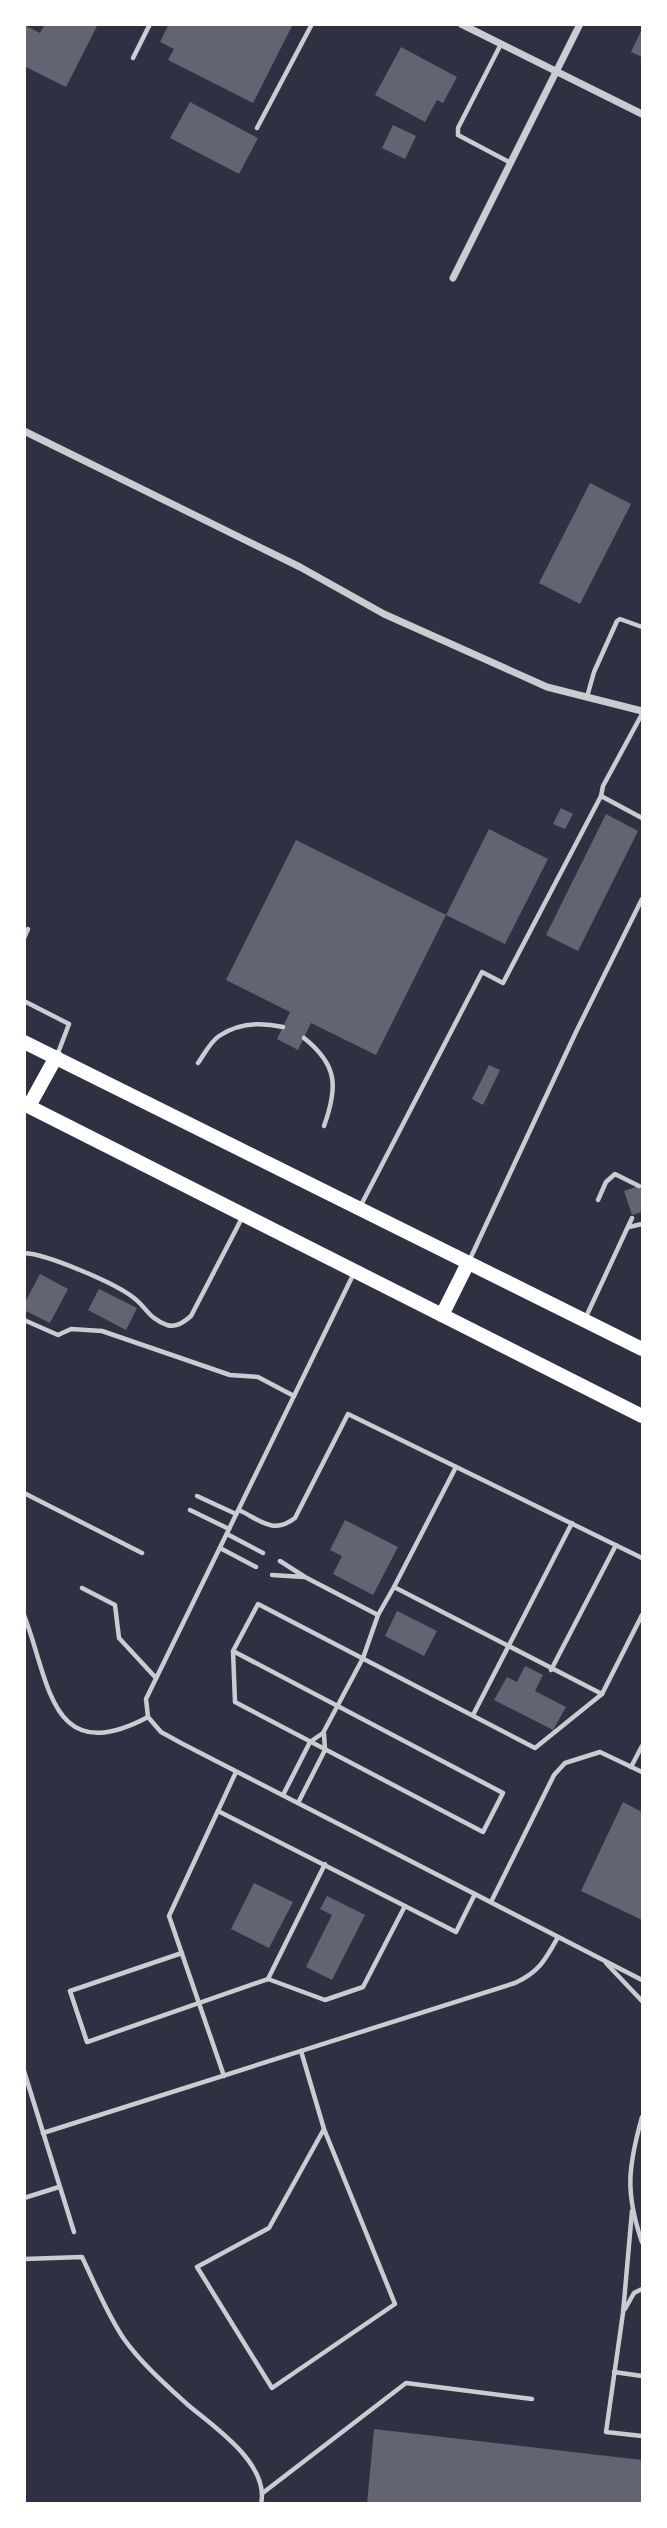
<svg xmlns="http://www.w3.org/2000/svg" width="667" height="2528" font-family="Lato,sans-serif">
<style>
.building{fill:#626471}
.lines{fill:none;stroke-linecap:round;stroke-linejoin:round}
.service{stroke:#caccd0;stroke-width:4.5}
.minor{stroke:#caccd0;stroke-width:7}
.primary{stroke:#fff;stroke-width:14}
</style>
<rect width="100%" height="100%" fill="#2d3142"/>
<g class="building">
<polygon points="45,24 98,24 66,87 24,66 24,25 40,33"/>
<polygon points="169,24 293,24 253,103 168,60 174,49 160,42"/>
<polygon points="642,29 642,57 631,52"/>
<polygon points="401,47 457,77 443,103 437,100 425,122 375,95"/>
<polygon points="190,102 258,138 239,174 170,138"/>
<polygon points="393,125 416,136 405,159 382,148"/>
<polygon points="590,483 631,504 580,604 539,583"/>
<polygon points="561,808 573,814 565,829 553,824"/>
<polygon points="606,814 638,831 578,951 546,935"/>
<polygon points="489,829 548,859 505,944 446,915"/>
<polygon points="296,840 446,915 376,1055 311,1023 298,1050 277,1039 290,1012 226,980"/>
<polygon points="489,1065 500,1070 483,1105 472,1099"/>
<polygon points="642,1185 642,1212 632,1215 624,1191"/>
<polygon points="40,1274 68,1289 50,1323 24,1310 24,1304"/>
<polygon points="99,1289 137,1308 126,1330 88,1310"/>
<polygon points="345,1520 398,1547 373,1595 333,1574 342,1556 330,1550"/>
<polygon points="397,1611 437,1631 424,1656 385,1636"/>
<polygon points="525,1666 543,1675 535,1691 566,1707 553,1730 494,1700 507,1677 517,1682"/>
<polygon points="623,1802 642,1812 642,1920 581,1891"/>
<polygon points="254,1883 293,1902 269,1948 231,1929"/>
<polygon points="327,1896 365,1915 332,1980 306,1967 332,1915 320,1909"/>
<polygon points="374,2429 642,2460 642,2504 367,2504"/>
</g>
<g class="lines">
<g class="service">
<polyline points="501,44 458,128 458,135 511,163"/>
<polyline points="133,58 150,24"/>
<polyline points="257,128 312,24"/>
<polyline points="587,697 594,672 617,621 620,619 642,627"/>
<polyline points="601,796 603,786 642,714"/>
<polyline points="24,938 28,929"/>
<polyline points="24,1001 69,1024 58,1053"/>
<path d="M304,1038C338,1065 338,1087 324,1126"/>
<path d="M198,1063C204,1055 210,1042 219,1036C238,1023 261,1022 283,1027"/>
<polyline points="598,1200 606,1182 615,1174 639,1186"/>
<polyline points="361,1205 482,972 503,983 601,796 642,818"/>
<polyline points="629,1227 642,1224"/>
<path d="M24,1253C47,1254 115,1283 134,1298C147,1308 148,1318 167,1325C176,1328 184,1322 191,1316L242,1218"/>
<polyline points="470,1259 576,1032 642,899"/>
<polyline points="585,1319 632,1218"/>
<polyline points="24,1320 58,1335 71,1329 102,1331 230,1375 258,1377 294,1396"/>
<polyline points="24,1493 142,1553"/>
<polyline points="197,1496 236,1514"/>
<polyline points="190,1510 229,1529"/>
<path d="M239,1510C260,1520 273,1535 295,1518L348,1414L642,1558"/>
<polyline points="227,1534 263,1553"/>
<polyline points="220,1548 256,1567"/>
<polyline points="280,1561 305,1577 378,1615 394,1587 602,1694 642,1615"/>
<polyline points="272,1575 304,1577"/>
<polyline points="394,1587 456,1467"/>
<polyline points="82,1588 115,1605 119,1638 156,1678"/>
<path d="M24,1615C50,1682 50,1769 148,1717"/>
<polyline points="233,1651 503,1793 483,1832 235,1702 233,1651 258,1604 535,1748 602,1694"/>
<polyline points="551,1670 616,1545"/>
<polyline points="473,1715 572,1523"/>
<polyline points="148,1717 161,1732 181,1743 642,1980"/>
<polyline points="148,1717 146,1699 354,1273"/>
<polyline points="631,1767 642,1746"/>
<polyline points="283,1795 310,1742 323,1733 363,1658 378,1615"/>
<polyline points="298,1803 325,1750 324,1734"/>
<polyline points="218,1811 456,1932 475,1894"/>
<polyline points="491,1902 554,1775 565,1763 600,1752 642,1772"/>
<polyline points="182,1953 70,1991 87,2042 268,1979 325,2000 363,1987 405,1906"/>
<polyline points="606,1963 642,2001"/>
<polyline points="268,1979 325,1864"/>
<polyline points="301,2051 324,2129 395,2304 272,2388 197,2267 269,2228 324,2129"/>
<polyline points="24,2071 74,2232"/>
<polyline points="224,2076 169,1916 236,1772"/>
<path d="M642,2117C628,2167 625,2193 642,2242"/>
<path d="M43,2133L515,1983C540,1971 545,1960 558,1937"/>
<polyline points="24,2198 59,2187"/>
<polyline points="632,2211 623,2313 606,2432 642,2436"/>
<path d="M24,2259L82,2257C95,2284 107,2314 124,2339C141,2363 166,2385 188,2405C214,2427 270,2464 261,2504"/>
<polyline points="625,2309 634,2293 642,2289"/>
<polyline points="614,2372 642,2376"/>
<polyline points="264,2492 406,2383 532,2399"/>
</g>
<g class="minor">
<polyline points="461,24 642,114"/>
<polyline points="453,278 580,24"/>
<polyline points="24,431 300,567 384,614 547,687 642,711"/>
</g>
<g class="primary">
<polyline points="24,1042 642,1349"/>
<polyline points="24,1104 642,1416"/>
<polyline points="29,1106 56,1057"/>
<polyline points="442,1315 468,1263"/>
</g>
</g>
<rect width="667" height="2528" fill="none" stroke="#ffffff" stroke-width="52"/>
</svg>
